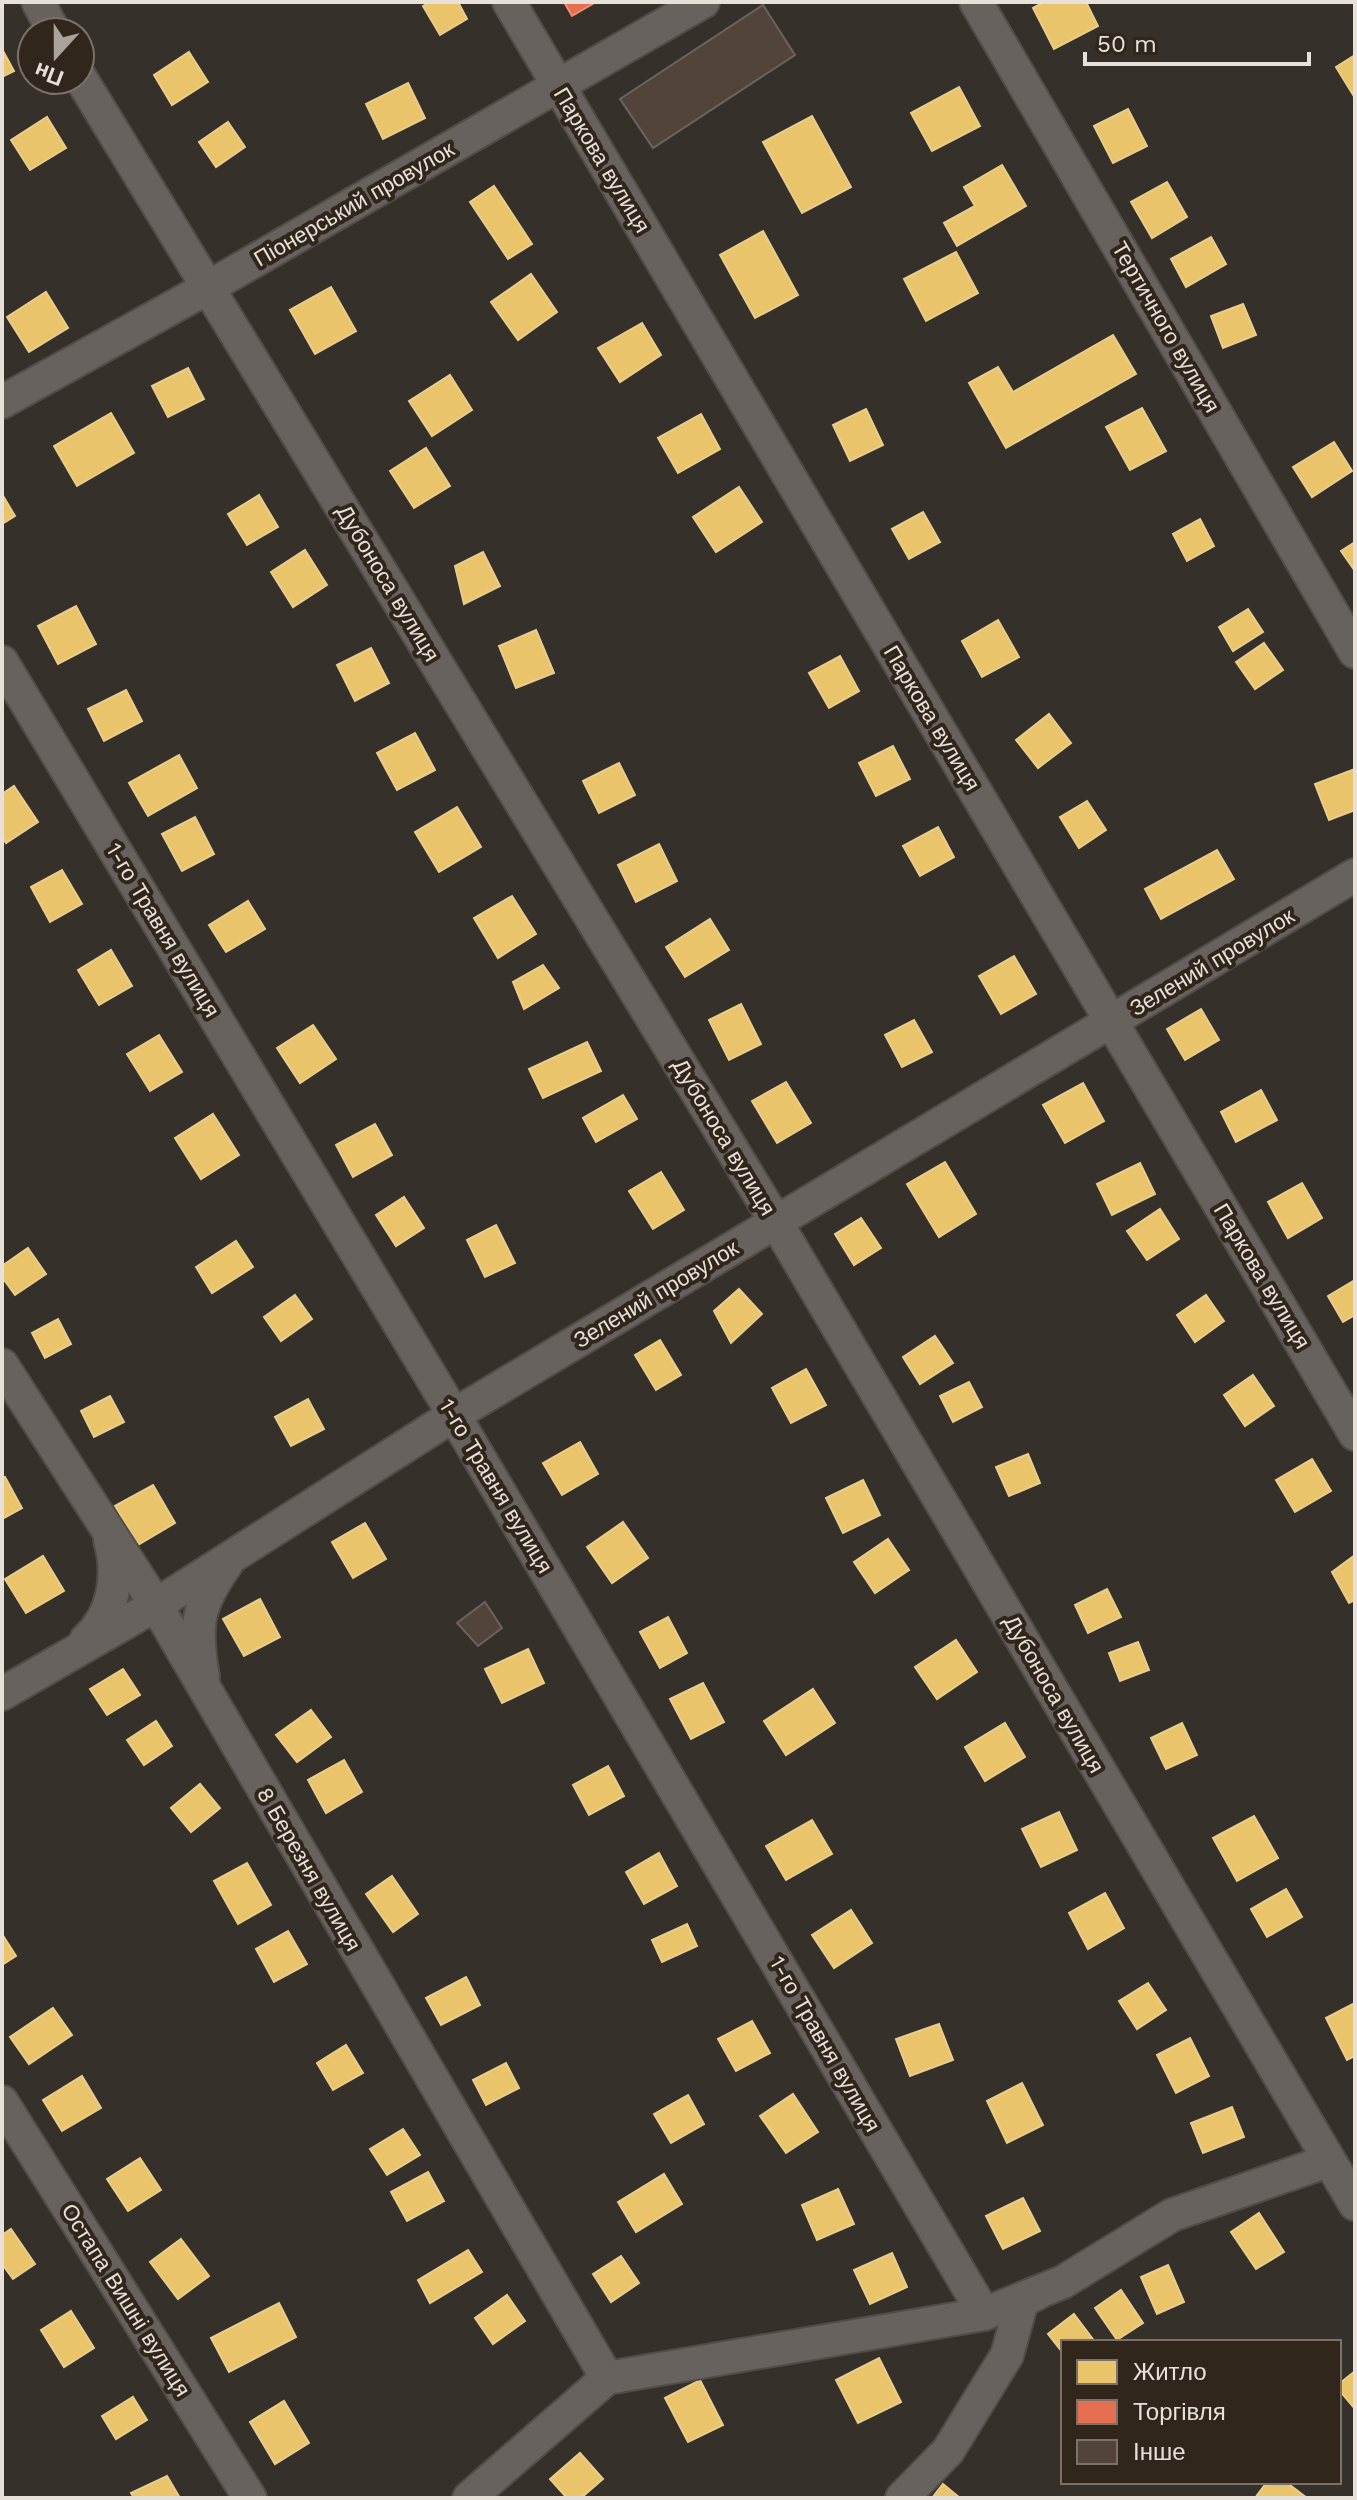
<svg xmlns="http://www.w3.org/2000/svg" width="1357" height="2500" font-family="'Work Sans',sans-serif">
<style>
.homes{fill:#e9c46a;stroke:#e9cd8c;stroke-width:2}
.shops{fill:#e76f51;stroke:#e7917a;stroke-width:2}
.building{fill:#52433b;stroke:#6a6460;stroke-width:2}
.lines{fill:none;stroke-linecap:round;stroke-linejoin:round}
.street-casing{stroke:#514c47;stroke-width:36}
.street{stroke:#67625e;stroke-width:32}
.labels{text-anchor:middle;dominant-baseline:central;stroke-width:8;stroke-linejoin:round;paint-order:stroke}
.street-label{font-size:22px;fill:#e8e1da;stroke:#30261c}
</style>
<rect width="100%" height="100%" fill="#35302a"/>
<g class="homes">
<polygon points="430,2 458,2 467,19 440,35 423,6"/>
<polygon points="1044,2 1086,2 1098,26 1054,49 1033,8"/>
<polygon points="2,49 14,71 2,77"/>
<polygon points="189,52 208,82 172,105 154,75"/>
<polygon points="1355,55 1355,98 1336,67"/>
<polygon points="408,83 425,118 383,139 366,104"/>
<polygon points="959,87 980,126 932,151 911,113"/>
<polygon points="1128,109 1147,146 1113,163 1094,126"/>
<polygon points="812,116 851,187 802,213 763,142"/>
<polygon points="47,117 66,148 30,170 11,140"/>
<polygon points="228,122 245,147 216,167 199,142"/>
<polygon points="1002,165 1026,206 957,246 944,223 975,206 964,187"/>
<polygon points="1167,182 1187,217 1152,238 1131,202"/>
<polygon points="494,186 532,244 508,259 470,202"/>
<polygon points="763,231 798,295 755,318 720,255"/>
<polygon points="1211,237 1226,264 1186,287 1171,259"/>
<polygon points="956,252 978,293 926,321 904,279"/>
<polygon points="531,274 557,312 518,340 491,302"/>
<polygon points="331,287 356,331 315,354 290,310"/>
<polygon points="46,292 68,328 29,352 7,317"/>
<polygon points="1243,304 1256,335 1223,348 1211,316"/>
<polygon points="642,323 661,355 620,382 598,348"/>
<polygon points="1113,335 1136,374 1006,448 969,383 998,367 1013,392"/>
<polygon points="188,368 204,399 168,417 152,386"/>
<polygon points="450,375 472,410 432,436 409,401"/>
<polygon points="1142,408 1166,451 1130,470 1106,427"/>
<polygon points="866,409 883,445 850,461 833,425"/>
<polygon points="111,413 134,453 77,486 54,446"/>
<polygon points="701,414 720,449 678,473 658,438"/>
<polygon points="1334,442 1352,471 1312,497 1293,467"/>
<polygon points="426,448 450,486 414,508 390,471"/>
<polygon points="739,487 762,522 716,552 693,517"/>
<polygon points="2,494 15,516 2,524"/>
<polygon points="259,495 278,527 247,545 228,514"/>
<polygon points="923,512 940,542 909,559 892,529"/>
<polygon points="1200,519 1214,546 1187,561 1173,534"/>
<polygon points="1355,542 1355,571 1341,551"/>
<polygon points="305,550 327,585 293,607 271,572"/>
<polygon points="483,552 500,586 464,604 455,566"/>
<polygon points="76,606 96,644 58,664 38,626"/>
<polygon points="1248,609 1263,632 1233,651 1219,627"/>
<polygon points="998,620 1019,657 982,677 962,641"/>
<polygon points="536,630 554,673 516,688 499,646"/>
<polygon points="1264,643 1283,670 1255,689 1236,662"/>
<polygon points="371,648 389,683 355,701 337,665"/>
<polygon points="840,656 859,691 829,708 809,673"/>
<polygon points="126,690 142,721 104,741 88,709"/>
<polygon points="1049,714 1071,743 1038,768 1016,740"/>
<polygon points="415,733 435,770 397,790 377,753"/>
<polygon points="893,746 910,779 876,796 859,763"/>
<polygon points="179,755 197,788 148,816 129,783"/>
<polygon points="619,763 635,795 599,813 583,781"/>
<polygon points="1355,769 1355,810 1329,820 1315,784"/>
<polygon points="14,786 38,822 6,843 2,836 2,794"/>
<polygon points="1087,801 1106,830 1079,848 1060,817"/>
<polygon points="457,807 481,847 439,872 415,832"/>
<polygon points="195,817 214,854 182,871 162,834"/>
<polygon points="938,827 954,857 920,876 903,846"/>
<polygon points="659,844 677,881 636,902 618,865"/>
<polygon points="1217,850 1234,879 1161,919 1145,889"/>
<polygon points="62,870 82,904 50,922 31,887"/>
<polygon points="512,896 536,934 498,958 474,918"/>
<polygon points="248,901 265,929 226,952 209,925"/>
<polygon points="710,919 729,950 685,977 666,947"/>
<polygon points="111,950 132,986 99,1005 78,970"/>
<polygon points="1014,956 1036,994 1001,1014 979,976"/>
<polygon points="543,965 559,988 524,1009 513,982"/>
<polygon points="741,1004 761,1044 729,1060 709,1020"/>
<polygon points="1201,1009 1219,1040 1185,1060 1167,1029"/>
<polygon points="914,1020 932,1052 902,1067 885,1035"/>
<polygon points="313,1025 336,1059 300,1083 277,1048"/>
<polygon points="159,1035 182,1072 150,1091 127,1054"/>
<polygon points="587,1042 601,1071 543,1098 529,1069"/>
<polygon points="786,1082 811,1123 777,1143 752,1101"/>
<polygon points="1083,1083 1104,1121 1065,1143 1043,1105"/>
<polygon points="1261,1090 1277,1120 1236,1142 1221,1112"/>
<polygon points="623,1095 637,1119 596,1142 583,1118"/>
<polygon points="213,1114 239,1155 201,1179 175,1138"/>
<polygon points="375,1124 392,1155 353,1177 336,1145"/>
<polygon points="945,1162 976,1214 939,1237 907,1184"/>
<polygon points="1140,1163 1155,1194 1112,1215 1097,1184"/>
<polygon points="661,1172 684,1210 653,1229 629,1191"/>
<polygon points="1302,1183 1322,1218 1288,1238 1268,1202"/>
<polygon points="404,1197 424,1228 396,1246 376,1215"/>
<polygon points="1160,1209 1179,1239 1147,1260 1127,1231"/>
<polygon points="861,1218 881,1248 854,1265 835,1234"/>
<polygon points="496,1225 515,1263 485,1277 467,1240"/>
<polygon points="236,1241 253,1267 212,1293 196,1267"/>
<polygon points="28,1248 46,1274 15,1295 2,1277 2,1266"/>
<polygon points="1355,1280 1355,1315 1343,1322 1328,1296"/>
<polygon points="739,1289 762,1314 731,1343 714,1311"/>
<polygon points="295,1295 312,1319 281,1341 264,1317"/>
<polygon points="1206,1295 1224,1321 1195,1342 1177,1315"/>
<polygon points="58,1319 71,1344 45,1358 32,1333"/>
<polygon points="935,1336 953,1363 920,1384 903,1357"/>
<polygon points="660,1340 681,1375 656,1390 635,1355"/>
<polygon points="806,1369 826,1405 791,1423 772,1388"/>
<polygon points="1253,1375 1274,1406 1245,1426 1224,1395"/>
<polygon points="969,1382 982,1407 953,1422 940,1396"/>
<polygon points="110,1396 124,1422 94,1437 81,1411"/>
<polygon points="308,1399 324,1429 291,1446 275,1417"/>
<polygon points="580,1442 598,1474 562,1495 543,1463"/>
<polygon points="1028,1454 1040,1483 1009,1496 996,1467"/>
<polygon points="1312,1459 1331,1491 1295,1512 1276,1480"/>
<polygon points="5,1477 22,1508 2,1519 2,1478"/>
<polygon points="863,1480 880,1515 843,1533 826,1498"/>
<polygon points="153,1485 175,1523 138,1545 115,1506"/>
<polygon points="623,1522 648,1558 612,1583 587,1547"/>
<polygon points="365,1523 386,1559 353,1578 332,1542"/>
<polygon points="888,1539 909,1570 875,1593 854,1562"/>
<polygon points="1355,1555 1355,1600 1349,1603 1332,1572"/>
<polygon points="43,1556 64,1591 26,1613 5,1579"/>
<polygon points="1107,1589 1121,1617 1088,1633 1075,1605"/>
<polygon points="260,1599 280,1637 244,1656 223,1619"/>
<polygon points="668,1617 687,1653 660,1668 640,1632"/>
<polygon points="956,1640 977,1672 937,1699 915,1667"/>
<polygon points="1138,1642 1149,1670 1120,1681 1109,1653"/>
<polygon points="528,1649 544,1683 502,1703 485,1669"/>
<polygon points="123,1669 140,1695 107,1715 90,1689"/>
<polygon points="703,1683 724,1722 691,1739 670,1699"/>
<polygon points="813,1689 835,1723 786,1755 764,1721"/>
<polygon points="311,1710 331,1737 297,1762 276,1735"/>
<polygon points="156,1721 172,1746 144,1765 127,1740"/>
<polygon points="1005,1723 1025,1757 985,1781 965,1747"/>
<polygon points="1182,1723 1197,1755 1166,1769 1151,1738"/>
<polygon points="344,1760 362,1792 326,1813 308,1780"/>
<polygon points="608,1766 624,1796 589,1815 573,1785"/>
<polygon points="200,1784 220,1808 191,1832 171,1808"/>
<polygon points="1059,1812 1077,1850 1041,1867 1022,1829"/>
<polygon points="1254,1816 1278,1858 1237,1881 1213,1838"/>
<polygon points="812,1820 832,1854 786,1880 766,1846"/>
<polygon points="659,1853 677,1886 644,1904 626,1872"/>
<polygon points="247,1863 271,1905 238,1924 214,1881"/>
<polygon points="392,1876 418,1914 393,1932 366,1894"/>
<polygon points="1286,1889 1302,1917 1267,1937 1251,1909"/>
<polygon points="1105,1893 1124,1928 1088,1949 1069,1913"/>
<polygon points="851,1910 872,1943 834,1968 812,1935"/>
<polygon points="687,1924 697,1946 662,1962 652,1940"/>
<polygon points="288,1931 307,1964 274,1982 256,1949"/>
<polygon points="2,1934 16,1956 2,1965"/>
<polygon points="466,1977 480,2005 441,2025 426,1998"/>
<polygon points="1148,1983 1166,2010 1137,2029 1119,2001"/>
<polygon points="1355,2003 1355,2056 1347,2060 1326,2018"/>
<polygon points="53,2008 72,2035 29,2064 10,2037"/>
<polygon points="752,2021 770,2053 736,2071 718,2039"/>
<polygon points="939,2024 953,2060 910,2076 896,2039"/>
<polygon points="1190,2038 1209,2076 1176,2093 1157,2055"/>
<polygon points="346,2045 363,2073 333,2090 317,2063"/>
<polygon points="506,2063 519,2088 486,2105 473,2080"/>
<polygon points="82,2076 101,2108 62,2131 43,2100"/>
<polygon points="1022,2083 1043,2125 1007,2143 987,2101"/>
<polygon points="793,2094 818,2132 786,2153 760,2116"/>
<polygon points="688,2095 704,2124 671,2143 654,2114"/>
<polygon points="1232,2107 1244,2137 1203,2153 1191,2123"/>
<polygon points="403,2129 420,2155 387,2175 370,2149"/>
<polygon points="140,2158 161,2190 128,2211 107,2179"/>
<polygon points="428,2172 444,2201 407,2221 391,2192"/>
<polygon points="664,2174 682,2204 636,2232 618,2202"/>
<polygon points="838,2189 854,2224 817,2240 802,2205"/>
<polygon points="1023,2198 1040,2231 1003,2249 986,2216"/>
<polygon points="1259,2213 1284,2252 1256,2269 1231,2232"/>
<polygon points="11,2229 35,2264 13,2279 2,2264 2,2235"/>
<polygon points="181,2239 209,2276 178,2299 150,2262"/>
<polygon points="468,2250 482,2272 430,2303 418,2280"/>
<polygon points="892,2253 907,2287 870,2304 854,2270"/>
<polygon points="621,2256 639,2283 611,2302 593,2274"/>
<polygon points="1168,2265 1184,2302 1157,2314 1141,2277"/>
<polygon points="1121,2290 1143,2323 1117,2340 1095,2308"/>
<polygon points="507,2295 525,2321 493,2344 475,2318"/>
<polygon points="279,2303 296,2337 229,2372 211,2338"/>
<polygon points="71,2311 94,2348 64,2367 41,2330"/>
<polygon points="1074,2314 1095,2342 1063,2342 1063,2353 1048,2334"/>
<polygon points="879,2358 901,2402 858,2423 836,2380"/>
<polygon points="1355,2371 1355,2409 1339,2390 1339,2384"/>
<polygon points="700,2380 723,2425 688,2442 665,2398"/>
<polygon points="133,2397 147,2420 116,2439 102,2416"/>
<polygon points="284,2401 309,2443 275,2464 250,2422"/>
<polygon points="580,2453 603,2479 581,2498 567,2498 550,2479"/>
<polygon points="167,2476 180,2498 134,2498 131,2493"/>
<polygon points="1267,2482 1286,2482 1307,2498 1255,2498"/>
<polygon points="943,2484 960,2498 932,2498"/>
</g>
<polygon class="shops" points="564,2 596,2 572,16"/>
<g class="building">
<polygon points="763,5 795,55 653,148 620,99"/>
<polygon points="485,1602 502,1628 478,1646 457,1623"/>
</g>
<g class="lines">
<defs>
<g id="street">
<polyline points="38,2 54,32"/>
<polyline points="509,2 1355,1434"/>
<polyline points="976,2 1355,652"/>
<polyline points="80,77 776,1222 1355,2204"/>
<polyline points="2,402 209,287 703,2"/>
<polyline points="2,662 454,1415 984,2314"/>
<polyline points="2,1365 156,1605 607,2378"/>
<path d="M86,1640C114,1615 120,1575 110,1540"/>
<path d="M203,1677C194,1624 197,1606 227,1563"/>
<polyline points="2,1694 156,1605 454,1415 1355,875"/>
<polyline points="2,2102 250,2498"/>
<polyline points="469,2498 607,2378 984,2314 1063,2282 1172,2215 1328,2161"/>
<polyline points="902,2498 948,2451 1007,2355 1022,2301 1038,2293"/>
</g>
</defs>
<use href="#street" class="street-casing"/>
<use href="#street" class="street"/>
</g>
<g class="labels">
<g class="street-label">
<text transform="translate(602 160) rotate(59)">Паркова вулиця</text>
<text transform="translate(354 204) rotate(-30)">Піонерський провулок</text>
<text transform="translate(1166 327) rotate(60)">Тертичного вулиця</text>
<text transform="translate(388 583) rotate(59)">Дубоноса вулиця</text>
<text transform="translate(932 718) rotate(59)">Паркова вулиця</text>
<text transform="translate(163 930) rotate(59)">1-го Травня вулиця</text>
<text transform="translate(1212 962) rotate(-31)">Зелений провулок</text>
<text transform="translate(724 1137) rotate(59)">Дубоноса вулиця</text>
<text transform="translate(1262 1276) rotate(59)">Паркова вулиця</text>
<text transform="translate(656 1294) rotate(-31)">Зелений провулок</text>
<text transform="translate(496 1486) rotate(59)">1-го Травня вулиця</text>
<text transform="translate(1054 1694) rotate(60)">Дубоноса вулиця</text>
<text transform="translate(309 1869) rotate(60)">8 Березня вулиця</text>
<text transform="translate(825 2044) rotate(60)">1-го Травня вулиця</text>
<text transform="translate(126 2300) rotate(58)">Остапа Вишні вулиця</text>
</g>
</g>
<rect width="1357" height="2500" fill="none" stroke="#e8e1da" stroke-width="8"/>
<rect x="1061" y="2340" width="280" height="144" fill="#30261c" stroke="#7a7168" stroke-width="2"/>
<rect x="1077" y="2360" width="40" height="24" fill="#e9c46a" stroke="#7a7168" stroke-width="2"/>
<text x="1133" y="2380" font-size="24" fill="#e8e1da">Житло</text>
<rect x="1077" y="2400" width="40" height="24" fill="#e76f51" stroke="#7a7168" stroke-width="2"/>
<text x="1133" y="2420" font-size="24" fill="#e8e1da">Торгівля</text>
<rect x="1077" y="2440" width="40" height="24" fill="#52433b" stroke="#7a7168" stroke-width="2"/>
<text x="1133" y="2460" font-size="24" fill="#e8e1da">Інше</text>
<g transform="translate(56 56) rotate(201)"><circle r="38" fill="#30261c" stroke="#7a7168" stroke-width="2"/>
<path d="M0-6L14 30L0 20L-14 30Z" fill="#a9a39c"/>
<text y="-12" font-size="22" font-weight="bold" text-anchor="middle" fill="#e8e1da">Пн</text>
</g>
<path d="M1085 52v12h224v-12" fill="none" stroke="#e8e1da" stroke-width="4"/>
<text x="1097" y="52" font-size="24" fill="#e8e1da" stroke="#30261c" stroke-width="6" paint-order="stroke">50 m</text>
</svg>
